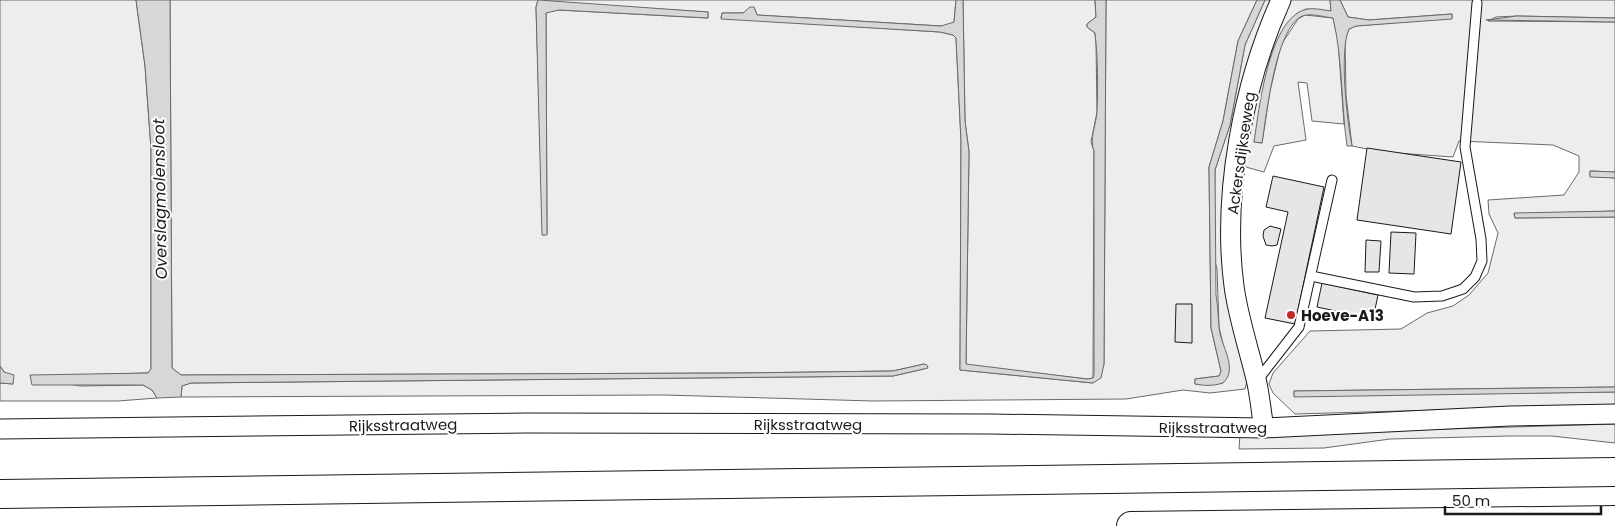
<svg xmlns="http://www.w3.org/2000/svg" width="1615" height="526" font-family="Poppins,sans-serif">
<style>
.built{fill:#ededed;stroke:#6a6a6a}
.water{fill:#d7d7d7;stroke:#6a6a6a}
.building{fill:#e6e6e6;stroke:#1a1a1a}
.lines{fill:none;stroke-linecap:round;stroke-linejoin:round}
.service-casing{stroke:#1a1a1a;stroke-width:11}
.minor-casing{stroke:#1a1a1a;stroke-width:21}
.motorway-casing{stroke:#1a1a1a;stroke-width:30}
.service{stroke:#fff;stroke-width:9}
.minor{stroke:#fff;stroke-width:19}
.motorway{stroke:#fff;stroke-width:28}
.poi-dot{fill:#c62828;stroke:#fff;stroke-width:2}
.labels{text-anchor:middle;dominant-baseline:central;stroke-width:4;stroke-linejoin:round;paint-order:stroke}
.street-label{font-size:15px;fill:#1a1a1a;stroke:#fff}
.poi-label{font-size:15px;font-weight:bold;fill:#1a1a1a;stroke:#fff;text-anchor:start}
.water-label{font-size:16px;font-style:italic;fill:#1a1a1a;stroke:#fff}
</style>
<rect width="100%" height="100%" fill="#fff"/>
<g class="built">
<polygon points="0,0 136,0 145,66 151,149 151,369 148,373 30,376 80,386 143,385 152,390 157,398 118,401 0,401 0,383 13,384 0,366"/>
<polygon points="170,0 538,0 536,7 543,235 547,234 546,13 550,10 559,10 708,18 708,12 556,3 544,0 956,0 954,22 950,25 941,26 757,15 754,7 743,13 722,13 721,18 940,32 953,35 956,38 961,141 960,370 1093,383 1104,364 1106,0 1257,0 1238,41 1223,121 1209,167 1211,328 1221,371 1219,376 1195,379 1195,384 1199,384 1223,383 1223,344 1219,327 1217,269 1214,258 1215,170 1230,125 1245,45 1265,0 1275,0 1232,164 1247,381 1245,389 1210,393 1183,390 1126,399 873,401 664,395 181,397 182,386 191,383 893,376 924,369 924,364 893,371 741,373 181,375 172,368"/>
<polygon points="963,0 1095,0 1096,17 1087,24 1087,27 1095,33 1096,44 1097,112 1091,142 1094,151 1093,378 1087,379 966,365 969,152 965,121"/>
<polygon points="1285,0 1330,0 1331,11 1306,9 1296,14 1270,58 1254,142 1262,143 1270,91 1281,45 1298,19 1305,15 1333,18 1338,40 1344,124 1312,121 1307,83 1298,82 1306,140 1274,146 1264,172 1242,166 1247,125"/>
<polygon points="1340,0 1615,0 1615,18 1517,16 1496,17 1488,21 1615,22 1615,172 1590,171 1590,176 1615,178 1615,211 1514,214 1515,218 1615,217 1615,387 1294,391 1294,396 1615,392 1615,405 1295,414 1273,393 1269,384 1273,373 1310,331 1401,329 1427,313 1453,306 1469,295 1488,273 1498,233 1489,214 1488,200 1564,195 1579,172 1579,156 1553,145 1459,141 1453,157 1382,152 1352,146 1346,95 1345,39 1349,29 1356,26 1452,18 1452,14 1369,20 1348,17"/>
<polygon points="1615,424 1615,443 1552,436 1509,436 1390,439 1324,448 1239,449 1240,435"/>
</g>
<g class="water">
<polygon points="136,0 170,0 172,368 181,375 741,373 893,371 924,364 927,365 928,368 893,376 191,383 182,386 181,397 157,398 152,390 143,385 32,385 30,375 148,373 151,369 151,149 145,66"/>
<polygon points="538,0 708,12 708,18 559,10 546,13 547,235 542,235 536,7"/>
<path d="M956,0H963L965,121L969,152L966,364L1087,379L1093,378L1094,374V151C1089,138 1096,126 1097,112C1098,87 1098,58 1095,33L1087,27V24L1096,17L1095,0H1106L1104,364L1101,378L1093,383L960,370L961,141L956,38L953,35L940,32L721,19L722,13H743L750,7H754L757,15L941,26L954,22Z"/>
<path d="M1257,0H1265L1245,45L1230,125L1215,170L1216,295C1218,306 1218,316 1219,327C1220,345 1239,368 1223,383C1213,386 1205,386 1195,384V379L1219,376L1221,371L1211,328L1209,167L1223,121L1238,41Z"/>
<path d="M1330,0H1340L1348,17L1369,20L1452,14V19L1356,26L1349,29C1339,52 1347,120 1352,146H1347C1341,104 1343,60 1333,18C1325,17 1313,14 1306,15C1276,19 1266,119 1262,143L1254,142C1259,110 1268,22 1304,10C1312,7 1323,10 1331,11Z"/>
<polygon points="1517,16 1615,18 1615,22 1486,20"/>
<polygon points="1590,171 1615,172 1615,178 1590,177"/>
<polygon points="1615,211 1615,217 1515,218 1514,213"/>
<polygon points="0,366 4,372 14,375 13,384 0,383"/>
<polygon points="1615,387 1615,392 1294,397 1294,391"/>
</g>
<g class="building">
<polygon points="1367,148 1461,162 1451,234 1357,220"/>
<polygon points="1273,176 1324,187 1295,324 1265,318 1288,212 1266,207"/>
<polygon points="1270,226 1281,229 1277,245 1272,246 1266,245 1263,236 1264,230"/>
<polygon points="1391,232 1416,233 1414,274 1389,273"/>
<polygon points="1366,240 1381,241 1379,272 1365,272"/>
<polygon points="1322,283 1378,295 1373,319 1317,307"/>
<polygon points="1176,304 1192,304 1192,343 1175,342"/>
</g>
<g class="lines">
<defs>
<g id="service">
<polyline points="1311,276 1414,297 1442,296 1463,289 1475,277 1482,261 1481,239 1465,147 1477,3"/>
<polyline points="1257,381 1299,327 1332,180"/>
</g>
<g id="minor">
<path d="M1264,428C1261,412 1260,395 1256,379C1249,349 1238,317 1234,286C1222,195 1243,84 1281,0"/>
<polyline points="0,429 527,423 991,424 1264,428 1510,416 1615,414"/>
</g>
<g id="motorway">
<polyline points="0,494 1615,472"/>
<polyline points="1131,526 1615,520"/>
</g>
</defs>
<use href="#service" class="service-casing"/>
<use href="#minor" class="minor-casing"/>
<use href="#motorway" class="motorway-casing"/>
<use href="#service" class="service"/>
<use href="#minor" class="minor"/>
<use href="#motorway" class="motorway"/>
</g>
<circle class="poi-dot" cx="1291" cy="315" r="5"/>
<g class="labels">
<g class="street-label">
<text transform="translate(1241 153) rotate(-82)">Ackersdijkseweg</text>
<text x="808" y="424">Rijksstraatweg</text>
<text transform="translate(403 425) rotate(-1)">Rijksstraatweg</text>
<text x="1213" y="427">Rijksstraatweg</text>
</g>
<g class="poi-label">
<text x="1301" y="315">Hoeve-A13</text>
</g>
<g class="water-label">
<text transform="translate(160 199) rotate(-91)">Overslagmolensloot</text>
</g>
</g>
<path d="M1445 506v8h156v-8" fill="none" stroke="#1a1a1a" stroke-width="2.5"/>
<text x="1452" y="506" font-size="15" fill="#1a1a1a" stroke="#ffffff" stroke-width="4" paint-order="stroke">50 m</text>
</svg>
